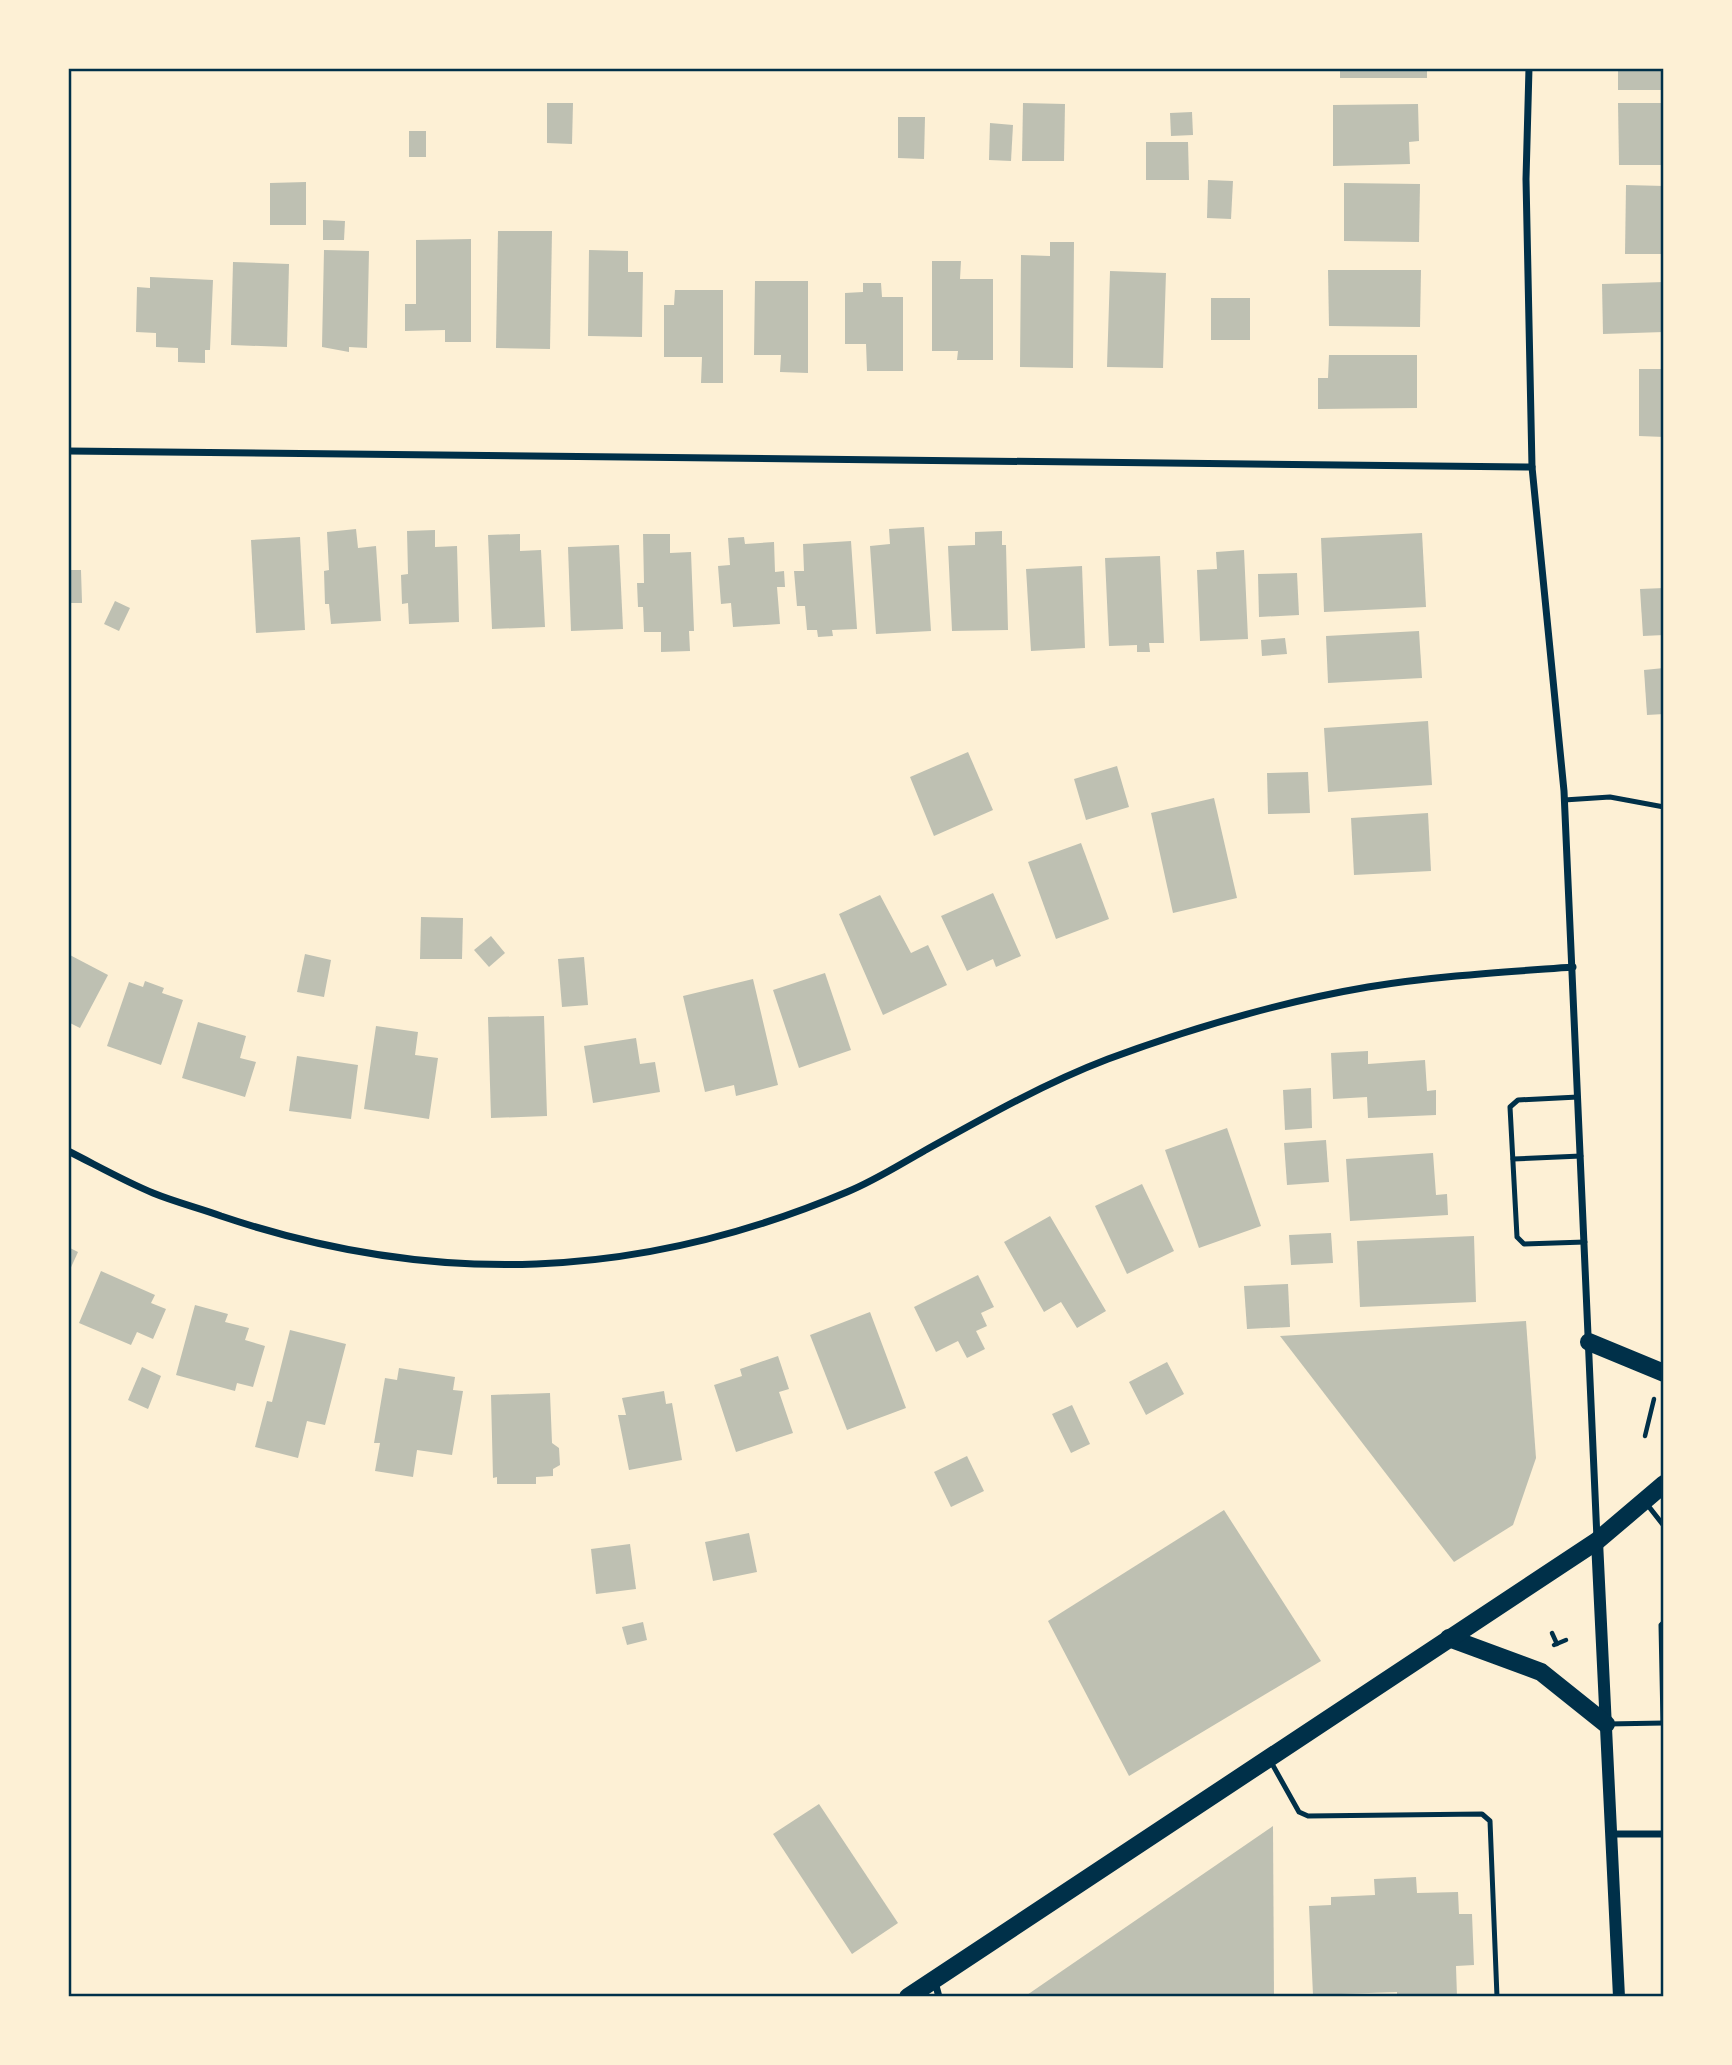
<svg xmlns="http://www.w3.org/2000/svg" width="1732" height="2065" font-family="Raleway,sans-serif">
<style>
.building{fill:#bec0b2}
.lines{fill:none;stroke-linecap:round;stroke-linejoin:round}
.path{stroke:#003049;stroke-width:4.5}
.service{stroke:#003049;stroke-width:5}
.minor{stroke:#003049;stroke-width:7}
.tertiary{stroke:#003049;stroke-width:12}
.primary{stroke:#003049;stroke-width:18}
.neatline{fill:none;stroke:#003049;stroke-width:2.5}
</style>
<rect width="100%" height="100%" fill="#fdf0d5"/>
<g class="building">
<rect x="1340" y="68" width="87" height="10"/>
<rect x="1618" y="68" width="46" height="22"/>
<polygon points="547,103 573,103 572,144 547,143"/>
<polygon points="1023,103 1065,104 1064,161 1022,161"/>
<polygon points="1618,103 1664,103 1664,165 1619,165"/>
<polygon points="1418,104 1419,141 1409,142 1410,164 1333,166 1333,105"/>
<polygon points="1192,112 1193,135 1171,136 1170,113"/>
<polygon points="898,117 925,117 924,159 898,158"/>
<polygon points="990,123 1013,125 1011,161 989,160"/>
<rect x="409" y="131" width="17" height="26"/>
<polygon points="1146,142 1188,142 1189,180 1146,180"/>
<polygon points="1208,180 1233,181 1231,219 1207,218"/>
<polygon points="306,182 306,225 270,225 270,183"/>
<polygon points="1344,183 1420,184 1419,242 1344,241"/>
<polygon points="1626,185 1664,186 1664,254 1625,254"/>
<polygon points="323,220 345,221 344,240 323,240"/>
<polygon points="498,231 552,231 550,349 496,348"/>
<polygon points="471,239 471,342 445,342 445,330 405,331 405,304 416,304 416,240"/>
<polygon points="1050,242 1074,242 1073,368 1020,367 1021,255 1050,256"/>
<polygon points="324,250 369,251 367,348 349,347 349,352 322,347"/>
<polygon points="589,250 628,251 628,272 643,272 642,337 588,336"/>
<polygon points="932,261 961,261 960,279 993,279 993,360 957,360 958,351 932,351"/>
<polygon points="233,262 289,264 287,347 231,345"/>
<polygon points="1328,270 1421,270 1420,327 1329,326"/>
<polygon points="1110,271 1166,273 1163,368 1107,367"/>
<polygon points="150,277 213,280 210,350 205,350 205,363 178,362 178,348 156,347 156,333 136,332 137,287 150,288"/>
<polygon points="755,281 808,281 808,373 780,372 781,355 754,355"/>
<polygon points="1664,282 1664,332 1603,334 1602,284"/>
<polygon points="863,283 881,283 882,297 903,297 903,371 867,371 866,344 845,344 845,293 863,292"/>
<polygon points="675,290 723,290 723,383 701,383 702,357 664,357 664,305 674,305"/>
<rect x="1211" y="298" width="39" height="42"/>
<polygon points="1329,355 1417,355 1417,408 1318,409 1318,378 1328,378"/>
<polygon points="1639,369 1664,369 1664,437 1639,436"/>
<polygon points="924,527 931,631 876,634 870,546 890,544 889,529"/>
<polygon points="356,529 358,548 376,546 381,621 331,624 329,604 325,604 324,571 329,570 327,532"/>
<polygon points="435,530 435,547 457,546 459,622 409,624 408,603 402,604 401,575 408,574 407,531"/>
<polygon points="1002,531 1002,545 1006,545 1008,630 952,631 948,546 975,545 975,532"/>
<polygon points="1422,533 1426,607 1324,612 1321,538"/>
<polygon points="520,534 520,551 541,550 545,627 492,629 488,535"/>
<polygon points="643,534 670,534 670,553 691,552 694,631 689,631 690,651 661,652 661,632 644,632 643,607 638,607 637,583 644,583"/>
<polygon points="300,537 305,630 256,633 251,540"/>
<polygon points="744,537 745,544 774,542 775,572 784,571 785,587 777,587 780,624 733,627 731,603 721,604 718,566 730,565 728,538"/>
<polygon points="851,541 857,629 832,630 833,636 818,637 817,630 807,630 805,606 797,606 794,571 804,571 803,544"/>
<polygon points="619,545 623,629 571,631 568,547"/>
<polygon points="1244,550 1248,639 1200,641 1197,570 1217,569 1216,552"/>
<polygon points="1160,556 1164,643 1149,643 1150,652 1137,652 1137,645 1109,646 1105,558"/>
<polygon points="1082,566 1085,648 1031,651 1026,569"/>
<polygon points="68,570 81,570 82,603 68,603"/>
<polygon points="1297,573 1299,615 1259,617 1258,574"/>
<polygon points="1664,588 1664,635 1643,636 1640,589"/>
<polygon points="115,601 130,608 119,631 104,624"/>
<polygon points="1419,631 1422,678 1328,683 1326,636"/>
<polygon points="1285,638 1287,654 1262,656 1261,640"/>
<polygon points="1664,668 1664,714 1647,715 1644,670"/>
<polygon points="1428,721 1432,785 1328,792 1324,728"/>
<polygon points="968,752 993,810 934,836 910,777"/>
<polygon points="1117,766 1129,807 1086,820 1074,779"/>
<polygon points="1308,772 1310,813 1268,814 1267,773"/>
<polygon points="1214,798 1237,898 1173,913 1151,813"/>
<polygon points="1428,813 1431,871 1354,875 1351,818"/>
<polygon points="1081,843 1109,919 1056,939 1028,862"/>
<polygon points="993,893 1021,956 996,967 993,959 967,971 941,916"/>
<polygon points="880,895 911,953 928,945 947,985 883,1015 839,914"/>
<polygon points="421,917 463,918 462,959 420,959"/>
<polygon points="491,936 505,953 489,967 474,950"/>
<polygon points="68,954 108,975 80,1028 68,1022"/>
<polygon points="305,954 331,960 324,997 297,992"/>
<polygon points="584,957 588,1005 562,1007 558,959"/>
<polygon points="825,973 851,1050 799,1068 773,990"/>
<polygon points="753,979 778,1085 736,1096 734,1085 705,1092 683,996"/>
<polygon points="145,981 164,988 162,993 183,1000 161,1065 107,1046 129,982 143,987"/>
<polygon points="544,1016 547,1116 491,1118 488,1017"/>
<polygon points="198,1022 246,1036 240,1058 256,1062 245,1097 182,1078"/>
<polygon points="376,1026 418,1032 415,1055 438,1058 429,1119 364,1109"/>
<polygon points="636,1038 640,1064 655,1062 660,1092 593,1103 584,1046"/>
<polygon points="1368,1051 1368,1064 1425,1060 1427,1091 1436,1090 1436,1115 1368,1118 1367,1097 1333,1099 1331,1053"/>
<polygon points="297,1056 358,1065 351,1119 289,1111"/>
<polygon points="1311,1088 1312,1128 1285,1130 1283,1090"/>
<polygon points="1227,1128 1261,1226 1199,1248 1165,1150"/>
<polygon points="1326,1140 1329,1182 1287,1185 1284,1143"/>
<polygon points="1433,1153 1436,1195 1447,1194 1448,1215 1350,1221 1346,1159"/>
<polygon points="1142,1184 1174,1251 1127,1274 1095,1206"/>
<polygon points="1050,1216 1106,1311 1077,1328 1061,1302 1044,1312 1004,1242"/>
<polygon points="1331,1233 1333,1263 1291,1265 1289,1235"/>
<polygon points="1474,1236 1476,1302 1360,1307 1357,1241"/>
<polygon points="68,1247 78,1252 68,1274"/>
<polygon points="101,1271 155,1295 151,1303 166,1309 153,1339 137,1332 131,1345 79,1323"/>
<polygon points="978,1275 994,1307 981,1313 987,1326 976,1331 985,1349 967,1358 958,1341 936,1352 914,1307"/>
<polygon points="1288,1284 1290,1327 1247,1329 1244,1286"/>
<polygon points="195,1305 228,1314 225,1322 249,1328 245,1340 265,1346 253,1387 237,1383 235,1391 176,1375"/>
<polygon points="870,1312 906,1408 847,1430 810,1335"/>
<polygon points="1526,1321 1536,1458 1513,1525 1454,1562 1280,1336"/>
<polygon points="290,1330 346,1344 325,1425 307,1421 298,1458 255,1447 267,1401 272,1402"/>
<polygon points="778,1356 789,1389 779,1392 793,1433 736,1452 714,1385 742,1376 740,1369"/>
<polygon points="1167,1362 1184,1394 1146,1415 1129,1382"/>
<polygon points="142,1367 161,1376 148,1409 128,1400"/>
<polygon points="399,1368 455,1377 453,1390 463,1391 452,1455 417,1450 413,1477 375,1471 380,1443 374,1443 385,1378 397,1380"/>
<polygon points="664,1391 666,1404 672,1403 682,1460 629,1470 618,1415 626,1415 622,1398"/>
<polygon points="550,1393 552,1443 559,1448 560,1465 553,1469 553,1476 536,1477 536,1484 497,1484 497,1477 493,1478 491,1395"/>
<polygon points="1072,1405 1090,1444 1071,1453 1052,1414"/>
<polygon points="967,1456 984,1491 951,1507 934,1472"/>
<polygon points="1224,1510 1321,1661 1129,1776 1048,1621"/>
<polygon points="749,1533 757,1572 713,1581 705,1542"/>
<polygon points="630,1544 636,1589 596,1594 591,1549"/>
<polygon points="643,1622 647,1640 627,1645 622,1627"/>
<polygon points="819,1804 898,1923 852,1954 773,1834"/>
<polygon points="1273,1826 1274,1997 1024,1997"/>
<polygon points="1416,1877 1417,1893 1458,1892 1459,1914 1472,1914 1474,1965 1456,1966 1457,1997 1397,1997 1397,1992 1313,1995 1309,1906 1331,1905 1331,1897 1375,1895 1374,1879"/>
</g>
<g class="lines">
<g class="path">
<polyline points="1645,1436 1654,1399"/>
<polyline points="1552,1633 1557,1644"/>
<polyline points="1554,1645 1566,1640"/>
</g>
<g class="service">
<polyline points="1564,800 1610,797 1664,807"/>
<polyline points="1578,1097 1518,1100 1510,1107 1517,1237 1524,1244 1585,1242"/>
<polyline points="1513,1159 1581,1156"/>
<polyline points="1646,1503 1664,1526"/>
<polyline points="1663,1723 1661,1625 1664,1622"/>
<polyline points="1607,1724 1664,1723"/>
<polyline points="1271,1762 1299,1812 1308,1816 1482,1814 1490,1821 1497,1997"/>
</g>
<g class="minor">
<polyline points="1529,68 1526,179 1532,467 1564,791 1597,1539"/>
<polyline points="68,451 1532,467"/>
<path d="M68,1151C96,1165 124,1181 153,1193C175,1202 199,1208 221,1216C435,1288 639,1280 847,1192C874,1181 899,1165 924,1151C983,1118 1045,1083 1108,1059C1192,1028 1280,1002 1368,987C1435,976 1505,972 1573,967"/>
<polyline points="1613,1834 1664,1834"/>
<polyline points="935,1982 939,1997"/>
</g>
<polyline class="tertiary" points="1597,1541 1619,1997"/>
<g class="primary">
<polyline points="1589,1342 1664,1373"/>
<polyline points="1449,1638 1541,1672 1606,1724"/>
<polyline points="908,1997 1597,1541 1664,1484"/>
</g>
</g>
<rect width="1732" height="2065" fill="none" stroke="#fdf0d5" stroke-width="140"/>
<rect x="70" y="70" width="1592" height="1925" class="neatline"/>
</svg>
